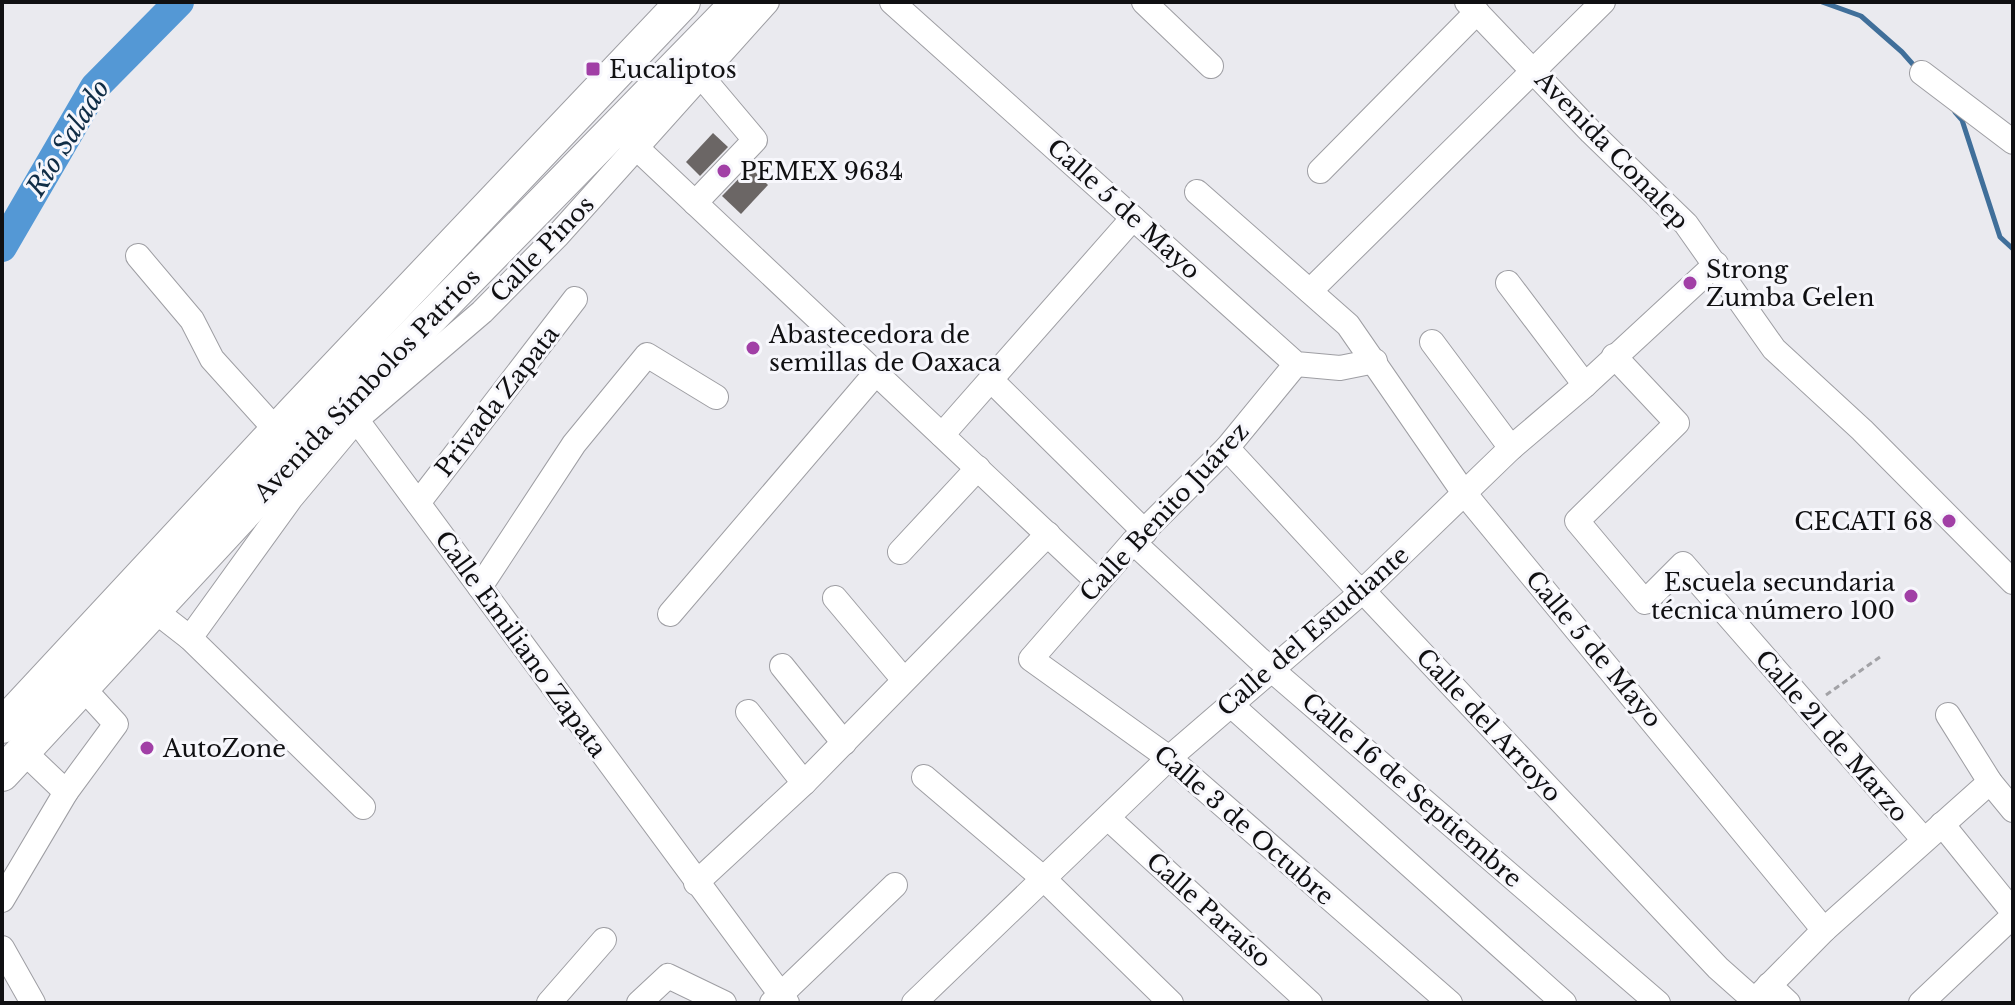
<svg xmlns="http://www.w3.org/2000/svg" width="2015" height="1005" font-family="'Libre Baskerville',serif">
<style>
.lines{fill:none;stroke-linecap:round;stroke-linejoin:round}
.stream{stroke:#406f9a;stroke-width:5}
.river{stroke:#5498d5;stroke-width:30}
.building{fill:#6b6665}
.minor-casing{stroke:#9e9ea3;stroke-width:26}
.highway-casing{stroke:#9e9ea3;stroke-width:36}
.path{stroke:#a2a2a6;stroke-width:3;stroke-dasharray:6 4;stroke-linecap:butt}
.minor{stroke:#fff;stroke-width:24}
.highway{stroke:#fff;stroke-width:34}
.poi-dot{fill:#a13fa6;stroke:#f7f7fc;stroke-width:3}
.labels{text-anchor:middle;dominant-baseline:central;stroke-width:6;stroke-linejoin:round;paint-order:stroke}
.poi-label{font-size:24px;fill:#101012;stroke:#f7f7fc;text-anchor:start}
.street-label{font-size:24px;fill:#101012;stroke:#f7f7fc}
.water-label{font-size:26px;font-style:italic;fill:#102d46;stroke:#f7f7fc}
</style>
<rect width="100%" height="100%" fill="#eaeaef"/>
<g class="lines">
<g class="stream">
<polyline points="1822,2 1861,16 1902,52 1917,69"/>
<polyline points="1955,112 1962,120 2000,237 2013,249"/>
</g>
<polyline class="river" points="2,247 95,87 179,2"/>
</g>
<g class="building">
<polygon points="713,133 728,147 700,176 686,162"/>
<polygon points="750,167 768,185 741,214 722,196"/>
</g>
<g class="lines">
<defs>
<g id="minor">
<polyline points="892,2 1296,364 1340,368 1375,361"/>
<polyline points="1144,2 1211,66"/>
<polyline points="1467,2 1591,132 1686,224 1774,349 1862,430 2013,582"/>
<polyline points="691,64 755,140 695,203"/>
<polyline points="1922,73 2013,142"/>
<polyline points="625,137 1098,582"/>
<polyline points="1320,171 1477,12"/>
<polyline points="1197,192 1348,325 1464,493 1824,930"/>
<polyline points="138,256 192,320 212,359 277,431"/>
<polyline points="1508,283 1585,385"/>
<polyline points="1310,291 1603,2"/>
<polyline points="1432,342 1511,448"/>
<polyline points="1614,356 1677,423 1577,521 1645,602 1683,564 1924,840"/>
<polyline points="1296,364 1227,448 1133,542 1031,659 1169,758 1450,1003"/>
<polyline points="991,380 1145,532"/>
<polyline points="347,407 787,1003"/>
<polyline points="942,435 1133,218"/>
<polyline points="1227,448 1352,583 1363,591 1718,968 1754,1000"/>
<polyline points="418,503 575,299"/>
<polyline points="1133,542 1258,658 1658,1003"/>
<polyline points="900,552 978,468"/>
<polyline points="480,587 574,444 647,355 716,397"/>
<polyline points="835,598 904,680"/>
<polyline points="154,610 190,638 291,498 357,419 482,312 558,235 767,2"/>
<polyline points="670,614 876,373"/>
<polyline points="190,638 363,807"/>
<polyline points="782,666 844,743"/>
<polyline points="1230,704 1564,1003"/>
<polyline points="748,712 804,783"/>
<polyline points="1948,715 1990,782 2013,810"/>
<polyline points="23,751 66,792 116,724 83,688"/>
<polyline points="924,777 1044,879 1171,1003"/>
<polyline points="1108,818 1310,1003"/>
<polyline points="1942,824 2013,912"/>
<polyline points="696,883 804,783 1048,534"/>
<polyline points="2,900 66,792"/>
<polyline points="2,948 33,1003"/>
<polyline points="1769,985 1788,1003"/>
<polyline points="549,1003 604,940"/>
<polyline points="639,1003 668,976 724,1003"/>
<polyline points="772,1003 895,885"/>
<polyline points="914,1003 1169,758 1363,591 1511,448 1585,385 1716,264"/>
<polyline points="1752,1003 1824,930 1990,782"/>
<polyline points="1921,1003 2013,916"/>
</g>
<g id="highway">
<polyline points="2,726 296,410 683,2"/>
<polyline points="2,774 318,433 739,2"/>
</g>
</defs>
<use href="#minor" class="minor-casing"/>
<use href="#highway" class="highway-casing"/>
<polyline class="path" points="1826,695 1880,657"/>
<use href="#minor" class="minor"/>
<use href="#highway" class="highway"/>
</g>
<g class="poi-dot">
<rect x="585" y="61" width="16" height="16" rx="4"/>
<circle cx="724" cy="171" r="8"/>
<circle cx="1690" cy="283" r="8"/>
<circle cx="753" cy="348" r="8"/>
<circle cx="1949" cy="521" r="8"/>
<circle cx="1911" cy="596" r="8"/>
<circle cx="147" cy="748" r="8"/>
</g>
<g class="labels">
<g class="poi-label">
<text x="609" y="69">Eucaliptos</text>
<text x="740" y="171">PEMEX 9634</text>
<text x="1706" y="269">Strong<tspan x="1706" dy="28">Zumba Gelen</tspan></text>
<text x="769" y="334">Abastecedora de<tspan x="769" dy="28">semillas de Oaxaca</tspan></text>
<text x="1933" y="521" text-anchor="end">CECATI 68</text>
<text x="1895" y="582" text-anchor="end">Escuela secundaria<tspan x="1895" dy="28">técnica número 100</tspan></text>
<text x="163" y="748">AutoZone</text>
</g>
<g class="street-label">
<text transform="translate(1612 150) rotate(46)">Avenida Conalep</text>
<text transform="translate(1124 209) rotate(42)">Calle 5 de Mayo</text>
<text transform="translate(542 249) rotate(-46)">Calle Pinos</text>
<text transform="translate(367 385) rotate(-46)">Avenida Símbolos Patrios</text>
<text transform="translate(497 401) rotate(-52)">Privada Zapata</text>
<text transform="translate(1164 512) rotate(-47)">Calle Benito Juárez</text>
<text transform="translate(1313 631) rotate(-41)">Calle del Estudiante</text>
<text transform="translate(521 644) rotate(54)">Calle Emiliano Zapata</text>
<text transform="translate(1594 649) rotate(50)">Calle 5 de Mayo</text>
<text transform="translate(1489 725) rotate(47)">Calle del Arroyo</text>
<text transform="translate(1832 736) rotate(49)">Calle 21 de Marzo</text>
<text transform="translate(1412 790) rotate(41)">Calle 16 de Septiembre</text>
<text transform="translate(1244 825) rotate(41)">Calle 3 de Octubre</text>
<text transform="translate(1209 910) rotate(42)">Calle Paraíso</text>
</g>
<g class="water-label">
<text transform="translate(68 138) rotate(-58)">Río Salado</text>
</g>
</g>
<rect width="2015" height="1005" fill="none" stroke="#101012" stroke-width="8"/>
</svg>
